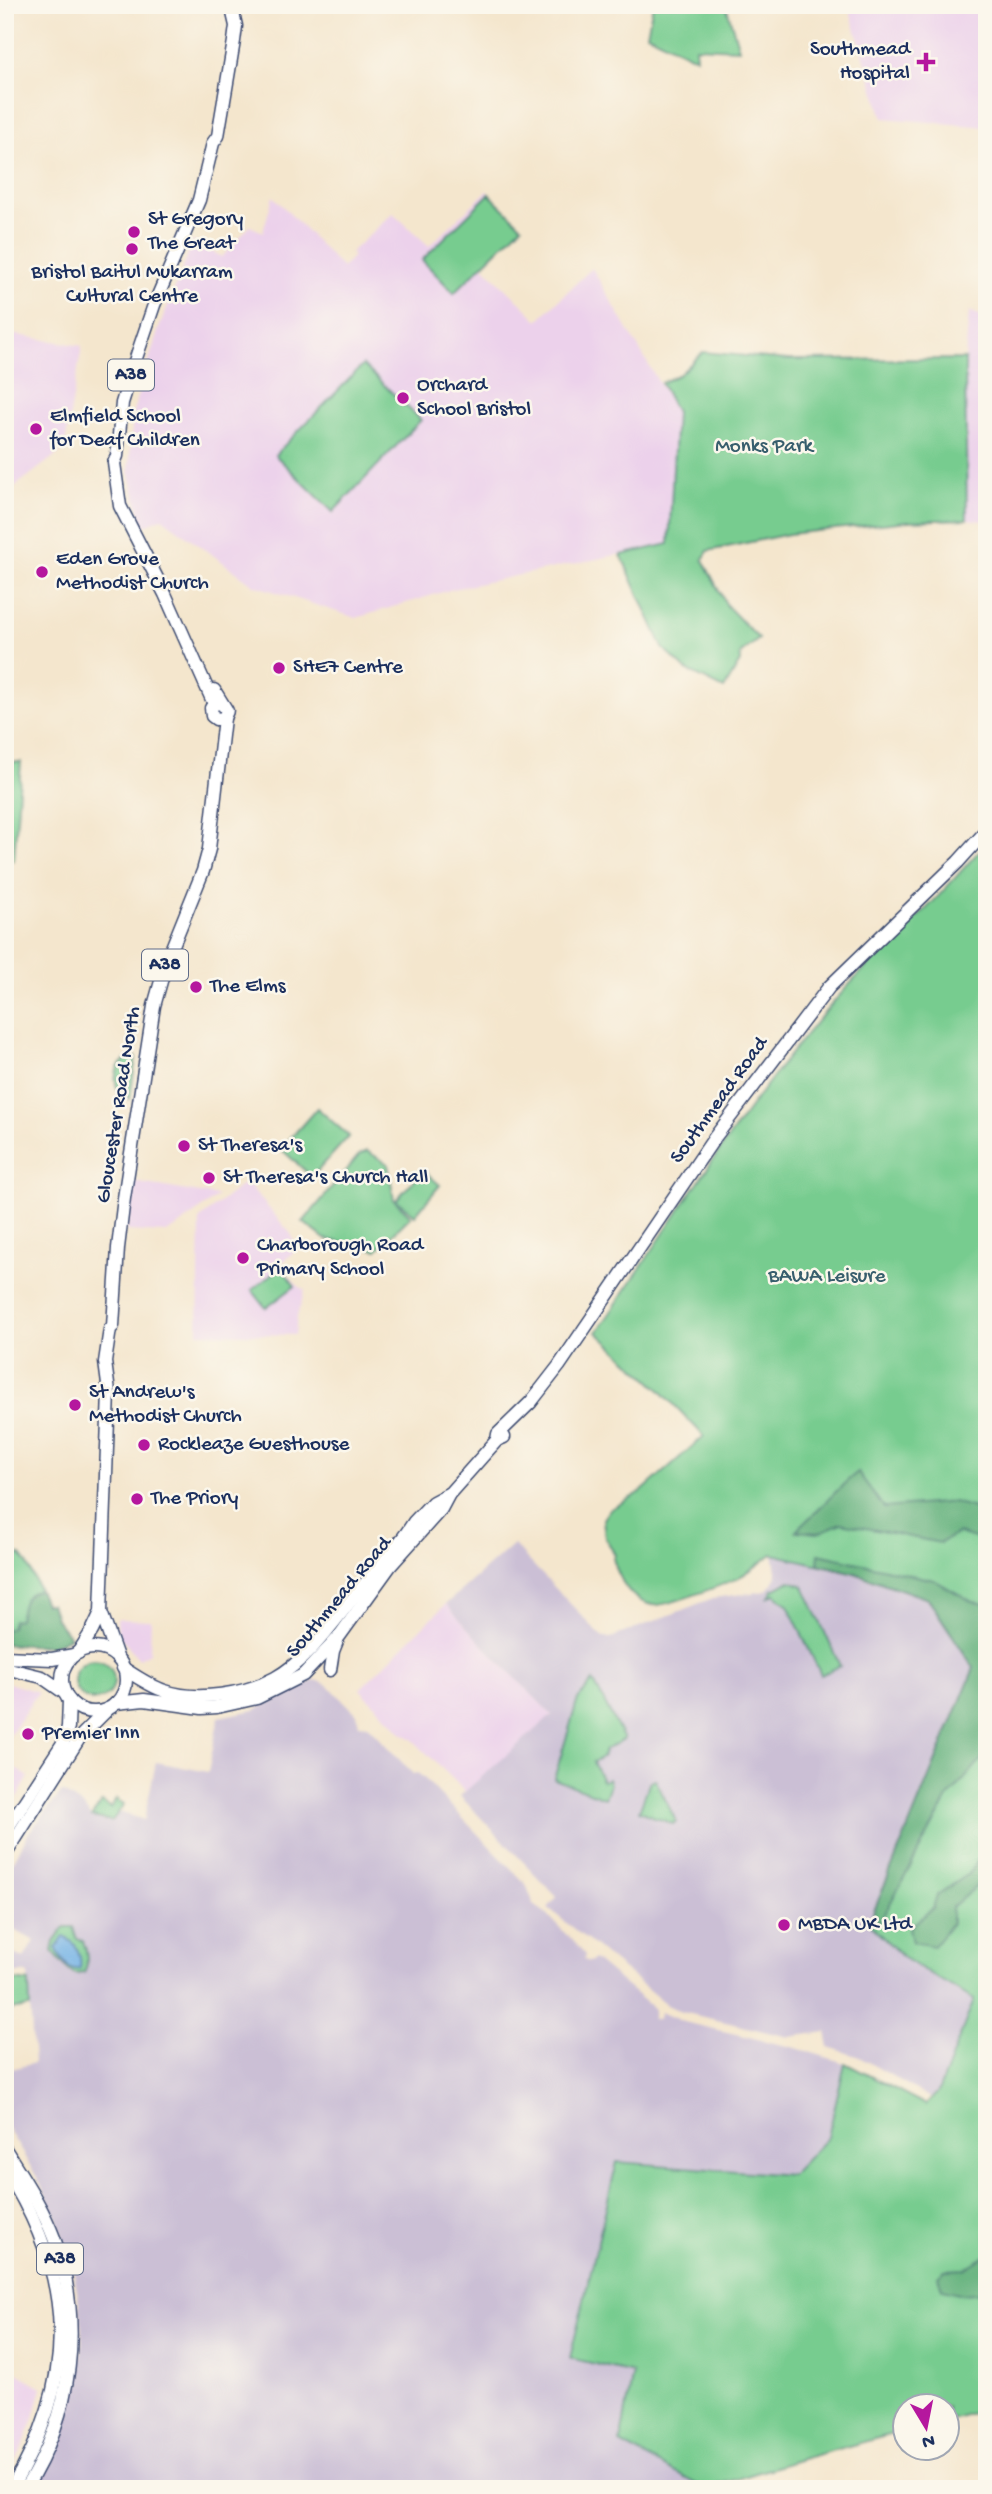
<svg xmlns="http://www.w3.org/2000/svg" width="992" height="2494" font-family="'Gochi Hand',sans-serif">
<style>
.built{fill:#ecd1eb}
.industrial{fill:#cbbfd5}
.green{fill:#77cc8f;stroke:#497e76;stroke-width:2}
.forest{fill:#61b07a;stroke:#3e706c;stroke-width:2}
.water{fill:#71b1e5;stroke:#4670a2;stroke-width:2}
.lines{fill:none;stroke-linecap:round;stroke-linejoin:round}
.major-casing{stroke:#3c4a6f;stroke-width:15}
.major{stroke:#fff;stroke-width:12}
.poi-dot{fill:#b5179e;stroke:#fbf7ec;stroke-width:2.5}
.labels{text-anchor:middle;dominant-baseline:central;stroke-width:5;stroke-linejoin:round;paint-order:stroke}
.shield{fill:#fbf7ec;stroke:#5e6b89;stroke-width:2}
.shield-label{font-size:19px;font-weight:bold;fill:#1b2f5e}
.poi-label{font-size:21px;fill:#1b2f5e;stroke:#fbf7ec;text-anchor:start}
.park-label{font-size:21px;fill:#375e6d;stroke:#fbf7ec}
.street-label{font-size:21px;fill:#1b2f5e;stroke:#fbf7ec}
</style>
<rect width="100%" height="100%" fill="#fbf7ec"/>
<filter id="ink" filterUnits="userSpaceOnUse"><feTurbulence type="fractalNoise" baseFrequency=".0143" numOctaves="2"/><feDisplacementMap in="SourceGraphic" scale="14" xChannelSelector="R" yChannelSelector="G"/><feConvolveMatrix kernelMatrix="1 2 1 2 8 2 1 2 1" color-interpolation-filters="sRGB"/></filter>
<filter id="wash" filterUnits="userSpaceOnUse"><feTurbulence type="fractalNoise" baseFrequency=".00686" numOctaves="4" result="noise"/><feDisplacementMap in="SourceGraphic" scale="28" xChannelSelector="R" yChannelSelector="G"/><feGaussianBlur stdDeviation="1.57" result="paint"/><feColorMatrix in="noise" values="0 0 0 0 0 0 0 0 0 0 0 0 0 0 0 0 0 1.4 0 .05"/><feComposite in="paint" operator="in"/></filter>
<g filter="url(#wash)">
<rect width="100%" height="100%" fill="#f4e6cd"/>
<g class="built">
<polygon points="848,5 987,5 987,127 883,118"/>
<polygon points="487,191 523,226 483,266 538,320 592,268 676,412 669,544 453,589 356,618 254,585 162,518 143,526 129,471 133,412 159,328 193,241 222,257 250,226 263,232 273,196 342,268 353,256 350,253 393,213 429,246"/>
<polygon points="969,311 987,318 987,519 982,521 967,519 965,359"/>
<polygon points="5,333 82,346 64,449 5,494"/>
<polygon points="134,1182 218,1196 177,1227 166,1233 127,1231"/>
<polygon points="243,1184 248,1184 291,1234 295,1242 294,1252 280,1264 297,1285 305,1290 297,1317 295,1335 198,1333 200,1219"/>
<polygon points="446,1604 479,1641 552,1715 466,1792 412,1739 402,1733 360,1689"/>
<polygon points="117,1619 151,1620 150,1653 139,1659 118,1635"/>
<polygon points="5,1682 38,1692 5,1743"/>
<polygon points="5,1762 29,1777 5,1819"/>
<polygon points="5,2366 42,2387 34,2418 19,2455 5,2474"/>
</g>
<g class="industrial">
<polygon points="513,1544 603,1638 611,1638 713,1598 766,1591 777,1577 773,1554 855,1573 929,1599 974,1668 869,1924 905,1959 975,2001 938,2092 932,2099 859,2057 829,2047 826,2032 789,2037 682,2012 667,2005 548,1908 557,1897 460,1796 552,1715 479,1641 446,1604"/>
<polygon points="315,1680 327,1684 357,1714 359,1724 367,1725 413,1774 417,1773 423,1777 526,1884 534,1905 547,1914 578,1947 585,1955 584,1960 589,1962 594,1959 653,2008 653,2019 659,2020 660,2012 684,2022 796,2048 845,2063 828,2137 791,2175 618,2162 633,2373 621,2443 705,2489 36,2489 54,2454 79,2381 82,2344 81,2316 74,2273 58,2221 41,2184 5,2124 5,2071 34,2063 28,1973 5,1973 5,1951 24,1958 35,1941 5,1925 5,1876 30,1831 62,1792 82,1805 91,1817 112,1821 118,1812 144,1820 156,1762 208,1772 219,1717 254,1710"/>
</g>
<g class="green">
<polygon points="653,5 726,5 739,49 695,47 696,57 691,56 647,34"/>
<polygon points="489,194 522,226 454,293 422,260"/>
<polygon points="703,352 788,360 965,359 967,519 908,521 789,534 708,551 703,560 727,606 759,639 740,654 741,660 724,689 686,670 663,648 621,555 669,544 676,412 661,383 680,374"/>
<polygon points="363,365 421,420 333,512 275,455"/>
<polygon points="5,762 21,762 14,860 5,861"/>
<path d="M979,851L987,859V2409L947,2420L946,2406H904V2431L801,2459L705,2489L620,2443L633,2373L570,2358L617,2162L791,2175L828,2137L845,2063L926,2105L938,2092L974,2000L905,1959L869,1924L974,1668L928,1599L855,1573L773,1554C762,1561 752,1570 741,1576C729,1583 665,1607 653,1605C630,1602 618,1577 613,1558L615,1555L605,1537L603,1519L609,1510L641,1492L704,1436L661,1391L597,1332C675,1219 747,1099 839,996C866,965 896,938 925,910C944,891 962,870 979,851Z"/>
<path d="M133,1056L136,1057L130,1099L118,1091C112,1075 117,1062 133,1056Z"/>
<polygon points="317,1108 349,1136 312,1177 281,1149"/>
<polygon points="367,1151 388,1164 394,1200 411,1216 377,1250 325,1239 303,1222 359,1155"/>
<polygon points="423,1170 440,1185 415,1215 396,1200"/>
<polygon points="281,1267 295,1286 266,1308 252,1290"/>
<polygon points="11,1554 21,1555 27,1563 45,1604 51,1604 56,1619 70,1637 52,1646 5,1644 5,1556"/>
<polygon points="790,1581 804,1586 840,1666 821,1675 788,1605 775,1594 769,1597 773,1590"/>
<circle cx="94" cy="1680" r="20"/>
<polygon points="593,1681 624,1739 605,1750 602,1757 593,1762 602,1781 608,1779 610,1784 605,1798 554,1779 578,1699"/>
<polygon points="655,1779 676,1821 673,1824 639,1811 650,1781"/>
<polygon points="116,1799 124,1804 112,1821 91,1817 102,1802 111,1808"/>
<path d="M65,1927H73L77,1939L83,1941C87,1950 89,1964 84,1973L75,1974C64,1967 59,1959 52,1951L54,1942Z"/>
<polygon points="5,1979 29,1982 30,2007 9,2010 10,2004 5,2003"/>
</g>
<g class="forest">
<polygon points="858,1472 884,1508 954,1502 987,1512 987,1542 959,1533 940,1543 841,1523 818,1533 796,1531 848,1480"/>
<polygon points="819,1554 934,1580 973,1602 987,1604 987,1753 948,1798 880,1922 871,1918 974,1668 929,1599 855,1573 818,1564"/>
<path d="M39,1590L45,1604H51L56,1619L70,1637L52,1646L5,1644V1631L11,1627L13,1620L19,1619C23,1603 22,1595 39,1590Z"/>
<polygon points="987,1845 987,1877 952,1907 952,1923 934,1946 912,1942 909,1928 933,1908 937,1895 969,1874"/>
<polygon points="987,2255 987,2292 963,2294 942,2289 938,2276 944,2270 964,2269"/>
</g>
<path class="water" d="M64,1937C77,1942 82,1956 80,1969C66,1971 62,1958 56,1948Z"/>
</g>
<g filter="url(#ink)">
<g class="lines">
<defs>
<g id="major">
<polyline points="214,690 227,711 224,718 216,719 212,716 211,708 214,704 220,703"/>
<polyline points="214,704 165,594 120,506 114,463 117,456 122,403 137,355 154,305 199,200 213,143 218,136 234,41 236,26 233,13"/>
<polyline points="497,1440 498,1434 531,1402 559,1366 715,1137 829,987 958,862 987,830"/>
<polyline points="101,1612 117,1657"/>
<circle cx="94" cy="1680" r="32"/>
<polyline points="78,1653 92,1631 101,1612 109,1392 105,1362 110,1329 113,1326 118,1248 124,1198 154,1006 167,960 203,871 209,849 224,718"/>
<polyline points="5,1657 52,1659 74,1655"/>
<polyline points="5,1668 42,1677 65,1693"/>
<path d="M123,1668C137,1677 150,1686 165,1691C197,1702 246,1694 275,1678C309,1659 333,1622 357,1593C376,1570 398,1548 414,1522L433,1502L448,1494"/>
<polyline points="330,1670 333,1651 337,1641"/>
<polyline points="116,1703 144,1700 202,1708 217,1707 257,1698 303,1675 338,1638 390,1566 441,1509 449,1494 497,1440 504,1437"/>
<polyline points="5,1832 63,1743 68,1727 69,1700"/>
<polyline points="5,1855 80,1737 108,1709"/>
<path d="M5,2149C23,2178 42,2206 54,2238C84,2322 73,2414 25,2489"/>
<path d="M5,2169C75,2278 79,2377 11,2489"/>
</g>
</defs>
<use href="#major" class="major-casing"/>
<use href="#major" class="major"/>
</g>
</g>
<g class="poi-dot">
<path d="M922.5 51.5h7v7h7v7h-7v7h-7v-7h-7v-7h7z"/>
<circle cx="134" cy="232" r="7"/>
<circle cx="132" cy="249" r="7"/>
<circle cx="403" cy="398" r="7"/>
<circle cx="36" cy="429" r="7"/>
<circle cx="42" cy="572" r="7"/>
<circle cx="279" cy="668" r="7"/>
<circle cx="196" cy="987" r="7"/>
<circle cx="184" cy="1146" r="7"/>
<circle cx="209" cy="1178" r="7"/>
<circle cx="243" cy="1258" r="7"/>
<circle cx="75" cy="1405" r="7"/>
<circle cx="144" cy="1445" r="7"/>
<circle cx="137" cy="1499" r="7"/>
<circle cx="28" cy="1734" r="7"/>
<circle cx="784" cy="1925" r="7"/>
</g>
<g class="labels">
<g class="shield">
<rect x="108" y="359.5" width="46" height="31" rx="5"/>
<rect x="142" y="949.5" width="46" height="31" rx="5"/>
<rect x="37" y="2243.5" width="46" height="31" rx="5"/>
</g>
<g class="shield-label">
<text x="131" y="375">A38</text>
<text x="165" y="965">A38</text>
<text x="60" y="2259">A38</text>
</g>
<g class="poi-label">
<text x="910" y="50" text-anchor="end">Southmead<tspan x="910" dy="24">Hospital</tspan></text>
<text x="148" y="220">St Gregory<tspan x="148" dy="24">The Great</tspan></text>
<text x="132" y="273" text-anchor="middle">Bristol Baitul Mukarram<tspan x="132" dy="24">Cultural Centre</tspan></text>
<text x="417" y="386">Orchard<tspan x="417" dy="24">School Bristol</tspan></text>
<text x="50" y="417">Elmfield School<tspan x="50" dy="24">for Deaf Children</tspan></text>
<text x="56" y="560">Eden Grove<tspan x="56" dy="24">Methodist Church</tspan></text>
<text x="293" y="668">SHE7 Centre</text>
<text x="210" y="987">The Elms</text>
<text x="198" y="1146">St Theresa's</text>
<text x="223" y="1178">St Theresa's Church Hall</text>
<text x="257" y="1246">Charborough Road<tspan x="257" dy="24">Primary School</tspan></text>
<text x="89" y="1393">St Andrew's<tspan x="89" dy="24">Methodist Church</tspan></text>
<text x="158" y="1445">Rockleaze Guesthouse</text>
<text x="151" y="1499">The Priory</text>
<text x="42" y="1734">Premier Inn</text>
<text x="798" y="1925">MBDA UK Ltd</text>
</g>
<g class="park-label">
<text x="764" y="447">Monks Park</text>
<text x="827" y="1277">BAWA Leisure</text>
</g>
<g class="street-label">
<text transform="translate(720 1101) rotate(-54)">Southmead Road</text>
<text transform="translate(120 1105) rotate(-81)">Gloucester Road North</text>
<text transform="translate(340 1598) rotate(-50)">Southmead Road</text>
</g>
</g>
<rect width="992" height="2494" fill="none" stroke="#fbf7ec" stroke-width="28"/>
<g transform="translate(926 2427) rotate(170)"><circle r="33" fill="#fbf7ec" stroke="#a1a7b3" stroke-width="2"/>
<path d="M0-5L12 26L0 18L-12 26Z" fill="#b5179e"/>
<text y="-10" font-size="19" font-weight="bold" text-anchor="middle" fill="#1b2f5e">N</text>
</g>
</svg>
